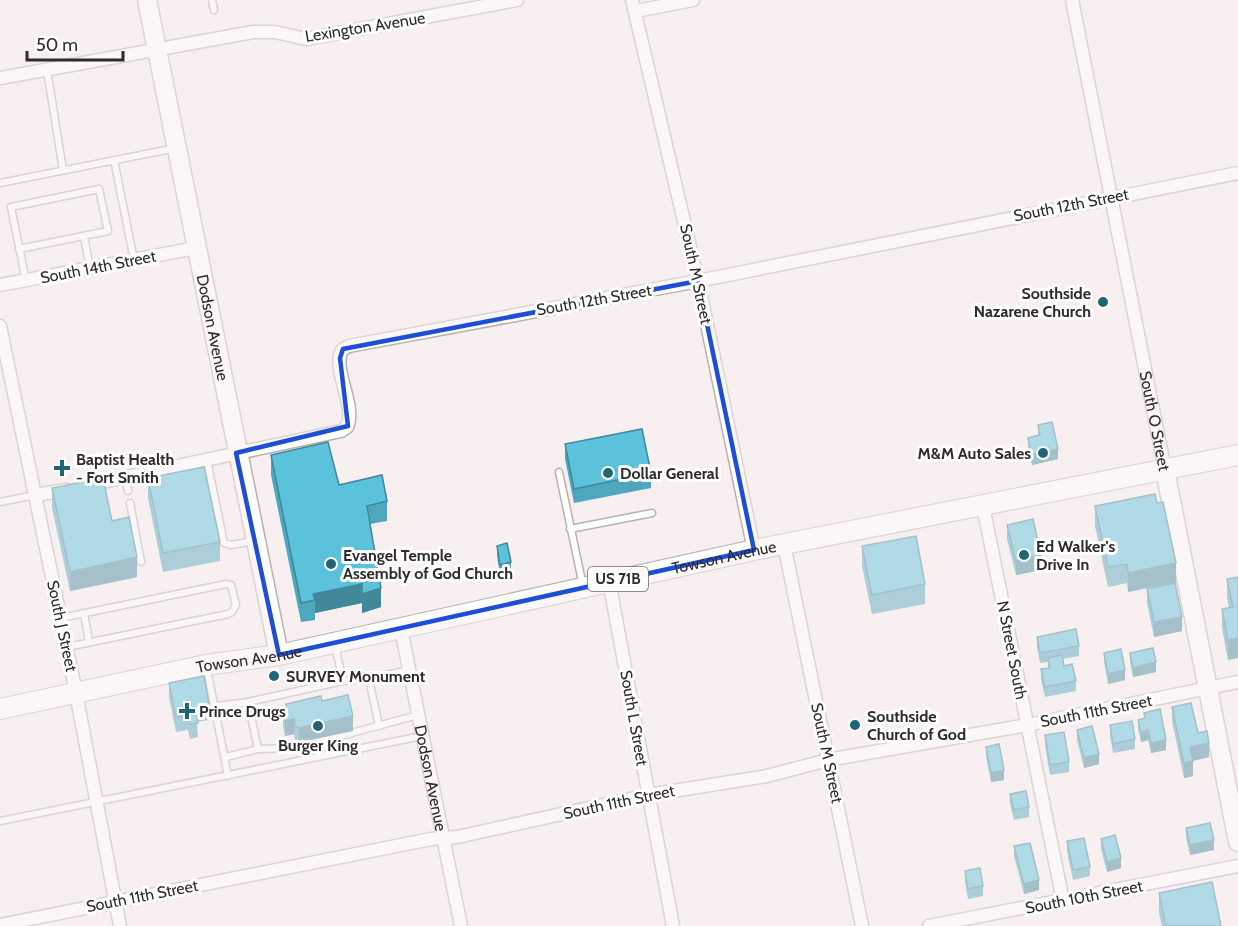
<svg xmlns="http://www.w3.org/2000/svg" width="1238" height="926" font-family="Cabin,sans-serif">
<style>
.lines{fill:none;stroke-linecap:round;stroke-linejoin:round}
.lane-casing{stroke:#b9b2b2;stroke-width:9}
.street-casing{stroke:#b9b2b2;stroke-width:15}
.secondary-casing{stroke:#b9b2b2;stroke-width:21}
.primary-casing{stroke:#b9b2b2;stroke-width:22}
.lane{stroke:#fff;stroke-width:6}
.street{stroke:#fff;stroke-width:12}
.secondary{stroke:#fff;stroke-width:18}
.primary{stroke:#fff;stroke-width:20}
.wall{fill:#4ea7bd}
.shaded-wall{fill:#40889a}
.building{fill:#5bc2dc;stroke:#40889a;stroke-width:1.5}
.marked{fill:none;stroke:#1d4ed8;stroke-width:4.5;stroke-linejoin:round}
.poi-dot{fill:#206576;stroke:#fefefe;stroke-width:2}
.labels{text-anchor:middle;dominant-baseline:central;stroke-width:6;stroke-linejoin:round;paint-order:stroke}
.shield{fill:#fefefe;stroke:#6c6a6a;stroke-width:1.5}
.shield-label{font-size:15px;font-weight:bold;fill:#2e2b2b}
.street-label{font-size:16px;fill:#2e2b2b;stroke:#fefefe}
.poi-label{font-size:16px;font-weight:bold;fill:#2e2b2b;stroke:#fefefe;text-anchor:start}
</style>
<rect width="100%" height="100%" fill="#f7eff0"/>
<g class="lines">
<defs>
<g id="lane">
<polyline points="212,0 214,10"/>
<polyline points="47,70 63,170"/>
<polyline points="114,160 134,260"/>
<polyline points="0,183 176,148"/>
<polyline points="84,236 90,269"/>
<polyline points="19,249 108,231 99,189 11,207 26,281"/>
<polyline points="207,460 224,543 231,545 254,541"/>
<polyline points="559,472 583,586"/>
<polyline points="125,477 128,491"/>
<polyline points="0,502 35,495"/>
<polyline points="130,503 141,562"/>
<polyline points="570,529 652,513"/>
<polyline points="84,613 89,642"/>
<polyline points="61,618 226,584 231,585 236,605 232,612 228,614 67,647"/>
<polyline points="335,646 343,681 369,679 409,670"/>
<polyline points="207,669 228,776"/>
<polyline points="369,679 379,726"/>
<polyline points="248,702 343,681"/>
<polyline points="216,706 248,702 258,749"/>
<polyline points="226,757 258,749 296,748 418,715"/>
<polyline points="0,821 422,736"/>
</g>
<g id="street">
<polyline points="632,0 698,281 754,550"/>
<path id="s1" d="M1072,0L1165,470"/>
<polyline points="636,11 693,0"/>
<polyline points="0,78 253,32 275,32 306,39 517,0"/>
<polyline points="0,285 196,248"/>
<polyline points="0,326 76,693 120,926"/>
<path d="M89,485L341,431L347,427C357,405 330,366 343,349L349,346L698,281L1238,173"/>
<polyline points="35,495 66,490"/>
<polyline points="983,506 1063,901"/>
<polyline points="784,544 862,926"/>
<polyline points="609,581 673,926"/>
<path id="s2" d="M401,629L461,926"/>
<polyline points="0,925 431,839 457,837 648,795 767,776 828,760 1027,725 1238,682"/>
<polyline points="929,926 1238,866"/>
</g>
<g id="secondary">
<path id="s3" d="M147,0L279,655"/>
<polyline points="1165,470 1238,842"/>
</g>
<g id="primary">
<path id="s4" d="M0,709L206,665L279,655L754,550L1238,455"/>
</g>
</defs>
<use href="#lane" class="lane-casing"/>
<use href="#street" class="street-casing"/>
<use href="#secondary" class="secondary-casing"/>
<use href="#primary" class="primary-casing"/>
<use href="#lane" class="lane"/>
<use href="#street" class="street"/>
<use href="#secondary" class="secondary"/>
<use href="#primary" class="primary"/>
</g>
<g class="wall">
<polygon points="1038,425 1058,459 1032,465 1028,448 1028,438 1038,435"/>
<polygon points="565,444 651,473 651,488 574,503 565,459"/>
<polygon points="271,455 339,485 387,501 387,521 370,524 381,607 362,613 362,603 315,613 315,620 301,622 271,475"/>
<polygon points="148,478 220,542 220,561 163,572 148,498"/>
<polygon points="52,488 112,521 137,577 70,591 52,508"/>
<polygon points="1095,506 1176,582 1128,592 1127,583 1108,587 1095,526"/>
<polygon points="1007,525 1041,570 1016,575 1007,539"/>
<polygon points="497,546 511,562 511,572 500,574 497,556"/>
<polygon points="862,546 925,584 925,604 872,614 862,566"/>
<polygon points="1238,577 1228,660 1222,628 1222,609 1229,608 1227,598 1227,579"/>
<polygon points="1147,589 1182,631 1154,637 1147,603"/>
<polygon points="1037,637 1079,646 1079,656 1062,659 1064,666 1076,681 1076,691 1045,697 1041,679 1041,669 1048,668 1048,662 1040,663 1037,647"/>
<polygon points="1104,653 1125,680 1108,684 1104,662"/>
<polygon points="1130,653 1156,672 1133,677 1130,663"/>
<polygon points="169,683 209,705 209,720 197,722 198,737 190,739 188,730 176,732 169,697"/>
<polygon points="322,701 353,731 299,742 295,741 294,734 285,736 283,726 283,711 286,711 286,704"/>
<polygon points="1172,707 1209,757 1193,761 1193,776 1184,778 1172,721"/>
<polygon points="1144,713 1166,750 1151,753 1148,740 1141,742 1138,729 1138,720 1144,718"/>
<polygon points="1110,725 1135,739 1135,749 1113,753 1110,735"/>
<polygon points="1077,730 1099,764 1084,768 1077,740"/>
<polygon points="1045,735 1069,762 1069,772 1050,775 1045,745"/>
<polygon points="986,747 1004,780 991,782 986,757"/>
<polygon points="1010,794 1029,807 1029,817 1014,820 1010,804"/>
<polygon points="1186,828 1214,850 1190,855 1186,838"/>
<polygon points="1101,839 1121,868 1107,872 1101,849"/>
<polygon points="1067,841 1090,867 1090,876 1073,880 1067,851"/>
<polygon points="1014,846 1039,890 1024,894 1014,856"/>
<polygon points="965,871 983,886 983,896 968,899 965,881"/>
<polygon points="1159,893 1221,926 1162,926 1159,913"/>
</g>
<g class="shaded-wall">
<polygon points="1058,449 1058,459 1032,465 1032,455"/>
<polygon points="1041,555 1041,570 1016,575 1016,561"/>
<polygon points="137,557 137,577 70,591 70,572"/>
<polygon points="1176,563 1176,582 1128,592 1128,573"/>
<polygon points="362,584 362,603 315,613 315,600 313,594"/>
<polygon points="381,588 381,607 362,613 362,594"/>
<polygon points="1182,617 1182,631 1154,637 1154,622"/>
<polygon points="1238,638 1238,658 1228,660 1228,640"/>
<polygon points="1156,662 1156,672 1133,677 1133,668"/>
<polygon points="1125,670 1125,680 1108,684 1108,674"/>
<polygon points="353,716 353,731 299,742 299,728"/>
<polygon points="294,719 294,734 285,736 285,721"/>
<polygon points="1148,730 1148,740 1141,742 1141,732"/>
<polygon points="1166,740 1166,750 1151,753 1151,743"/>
<polygon points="1209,743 1209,757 1190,761 1190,747"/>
<polygon points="1099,754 1099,764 1084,768 1084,758"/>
<polygon points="1193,761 1193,776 1184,778 1184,763"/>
<polygon points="1004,770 1004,780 991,782 991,773"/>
<polygon points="1214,840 1214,850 1190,855 1190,845"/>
<polygon points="1121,858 1121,868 1107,872 1107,862"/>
<polygon points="1039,880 1039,890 1024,894 1024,884"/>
</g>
<g class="building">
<polygon points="1052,422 1058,449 1032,455 1028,438 1040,435 1038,425"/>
<polygon points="642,429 651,473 574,489 565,444"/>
<polygon points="328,442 339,485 382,475 387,501 367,506 381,588 362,594 362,584 313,594 315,600 301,603 271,455"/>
<polygon points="204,467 220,542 163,553 148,478"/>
<polygon points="103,478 112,521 129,517 137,557 70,572 52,488"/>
<polygon points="1155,494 1157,503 1163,502 1176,563 1128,573 1127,564 1108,567 1095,506"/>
<polygon points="1033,519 1041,555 1016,561 1007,525"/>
<polygon points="916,536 925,584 872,595 862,546"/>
<polygon points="507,543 511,562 500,565 497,546"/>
<polygon points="1238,577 1238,638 1228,640 1222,609 1233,607 1227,579"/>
<polygon points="1175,583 1182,617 1154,622 1147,589"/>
<polygon points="1076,629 1079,646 1040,653 1037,637"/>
<polygon points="1153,648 1156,662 1133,668 1130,653"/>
<polygon points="1121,649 1125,670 1108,674 1104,653"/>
<polygon points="1062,655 1064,666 1072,664 1076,681 1045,687 1041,669 1050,668 1048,658"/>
<polygon points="204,676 209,705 195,708 198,723 190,724 188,715 176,717 169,683"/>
<polygon points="348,695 353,716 299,728 295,726 294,719 285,721 283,711 287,711 286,704 321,696 322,701"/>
<polygon points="1191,703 1198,733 1207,731 1209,743 1190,747 1193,761 1184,763 1172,707"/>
<polygon points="1160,709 1166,740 1151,743 1148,730 1141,732 1138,720 1145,718 1144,713"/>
<polygon points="1132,721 1135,739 1113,744 1110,725"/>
<polygon points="1092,726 1099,754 1084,758 1077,730"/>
<polygon points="1064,732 1069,762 1050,765 1045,735"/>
<polygon points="999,744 1004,770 991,773 986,747"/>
<polygon points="1026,791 1029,807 1014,810 1010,794"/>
<polygon points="1210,823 1214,840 1190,845 1186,828"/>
<polygon points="1115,835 1121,858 1107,862 1101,839"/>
<polygon points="1084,838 1090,867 1073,870 1067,841"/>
<polygon points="1030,843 1039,880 1024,884 1014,846"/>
<polygon points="980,868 983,886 968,889 965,871"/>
<polygon points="1212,882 1221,926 1166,926 1159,893"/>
</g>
<path d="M0 0H1238V926H0ZM698,281L754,550L279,655L236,453L348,426L340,358L343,349Z" fill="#f7eff0" fill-opacity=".55" fill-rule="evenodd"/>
<path class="marked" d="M698,281L754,550L279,655L236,453L348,426L340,358L343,349Z"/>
<g class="poi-dot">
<circle cx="1103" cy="302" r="6"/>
<circle cx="1043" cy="453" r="6"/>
<path d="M59 459h6v6h6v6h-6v6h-6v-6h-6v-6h6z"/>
<circle cx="608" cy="473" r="6"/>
<circle cx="1024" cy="555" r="6"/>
<circle cx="331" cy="564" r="6"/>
<circle cx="274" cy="676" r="6"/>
<path d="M184 702h6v6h6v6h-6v6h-6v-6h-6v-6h6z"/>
<circle cx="855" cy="725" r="6"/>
<circle cx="318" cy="726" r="6"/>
</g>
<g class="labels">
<rect class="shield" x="588" y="567" width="60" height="24" rx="4.5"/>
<g class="shield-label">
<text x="618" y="579">US 71B</text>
</g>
<g class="street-label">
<text transform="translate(365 27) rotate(-9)">Lexington Avenue</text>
<text transform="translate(1071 205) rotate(-11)">South 12th Street</text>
<text transform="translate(98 267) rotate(-11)">South 14th Street</text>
<text transform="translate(696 274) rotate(78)">South M Street</text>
<text transform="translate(594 300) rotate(-10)">South 12th Street</text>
<text stroke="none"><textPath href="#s3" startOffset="334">Dodson Avenue</textPath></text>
<text stroke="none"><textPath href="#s1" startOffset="429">South O Street</textPath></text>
<text stroke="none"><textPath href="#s4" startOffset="740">Towson Avenue</textPath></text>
<text transform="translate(62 626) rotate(78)">South J Street</text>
<text transform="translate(1012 650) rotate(79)">N Street South</text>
<text stroke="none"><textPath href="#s4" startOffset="254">Towson Avenue</textPath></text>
<text transform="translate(1096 711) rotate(-11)">South 11th Street</text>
<text transform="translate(634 718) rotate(80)">South L Street</text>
<text transform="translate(827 753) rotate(78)">South M Street</text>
<text stroke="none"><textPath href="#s2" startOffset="152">Dodson Avenue</textPath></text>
<text transform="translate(619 802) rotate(-12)">South 11th Street</text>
<text transform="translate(142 896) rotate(-11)">South 11th Street</text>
<text transform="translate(1084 897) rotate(-11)">South 10th Street</text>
</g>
<g class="poi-label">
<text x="1091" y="293" text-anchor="end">Southside<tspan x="1091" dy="18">Nazarene Church</tspan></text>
<text x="1031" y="453" text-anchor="end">M&amp;M Auto Sales</text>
<text x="76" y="459">Baptist Health<tspan x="76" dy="18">- Fort Smith</tspan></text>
<text x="620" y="473">Dollar General</text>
<text x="1036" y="546">Ed Walker's<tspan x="1036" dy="18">Drive In</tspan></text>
<text x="343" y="555">Evangel Temple<tspan x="343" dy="18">Assembly of God Church</tspan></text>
<text x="286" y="676">SURVEY Monument</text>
<text x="199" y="711">Prince Drugs</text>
<text x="867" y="716">Southside<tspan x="867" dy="18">Church of God</tspan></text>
<text x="318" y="745" text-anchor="middle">Burger King</text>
</g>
</g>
<path d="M27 51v9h96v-9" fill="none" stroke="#2e2b2b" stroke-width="3"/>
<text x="36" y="51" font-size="18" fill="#2e2b2b" stroke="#fefefe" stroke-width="4.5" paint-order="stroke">50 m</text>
</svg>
